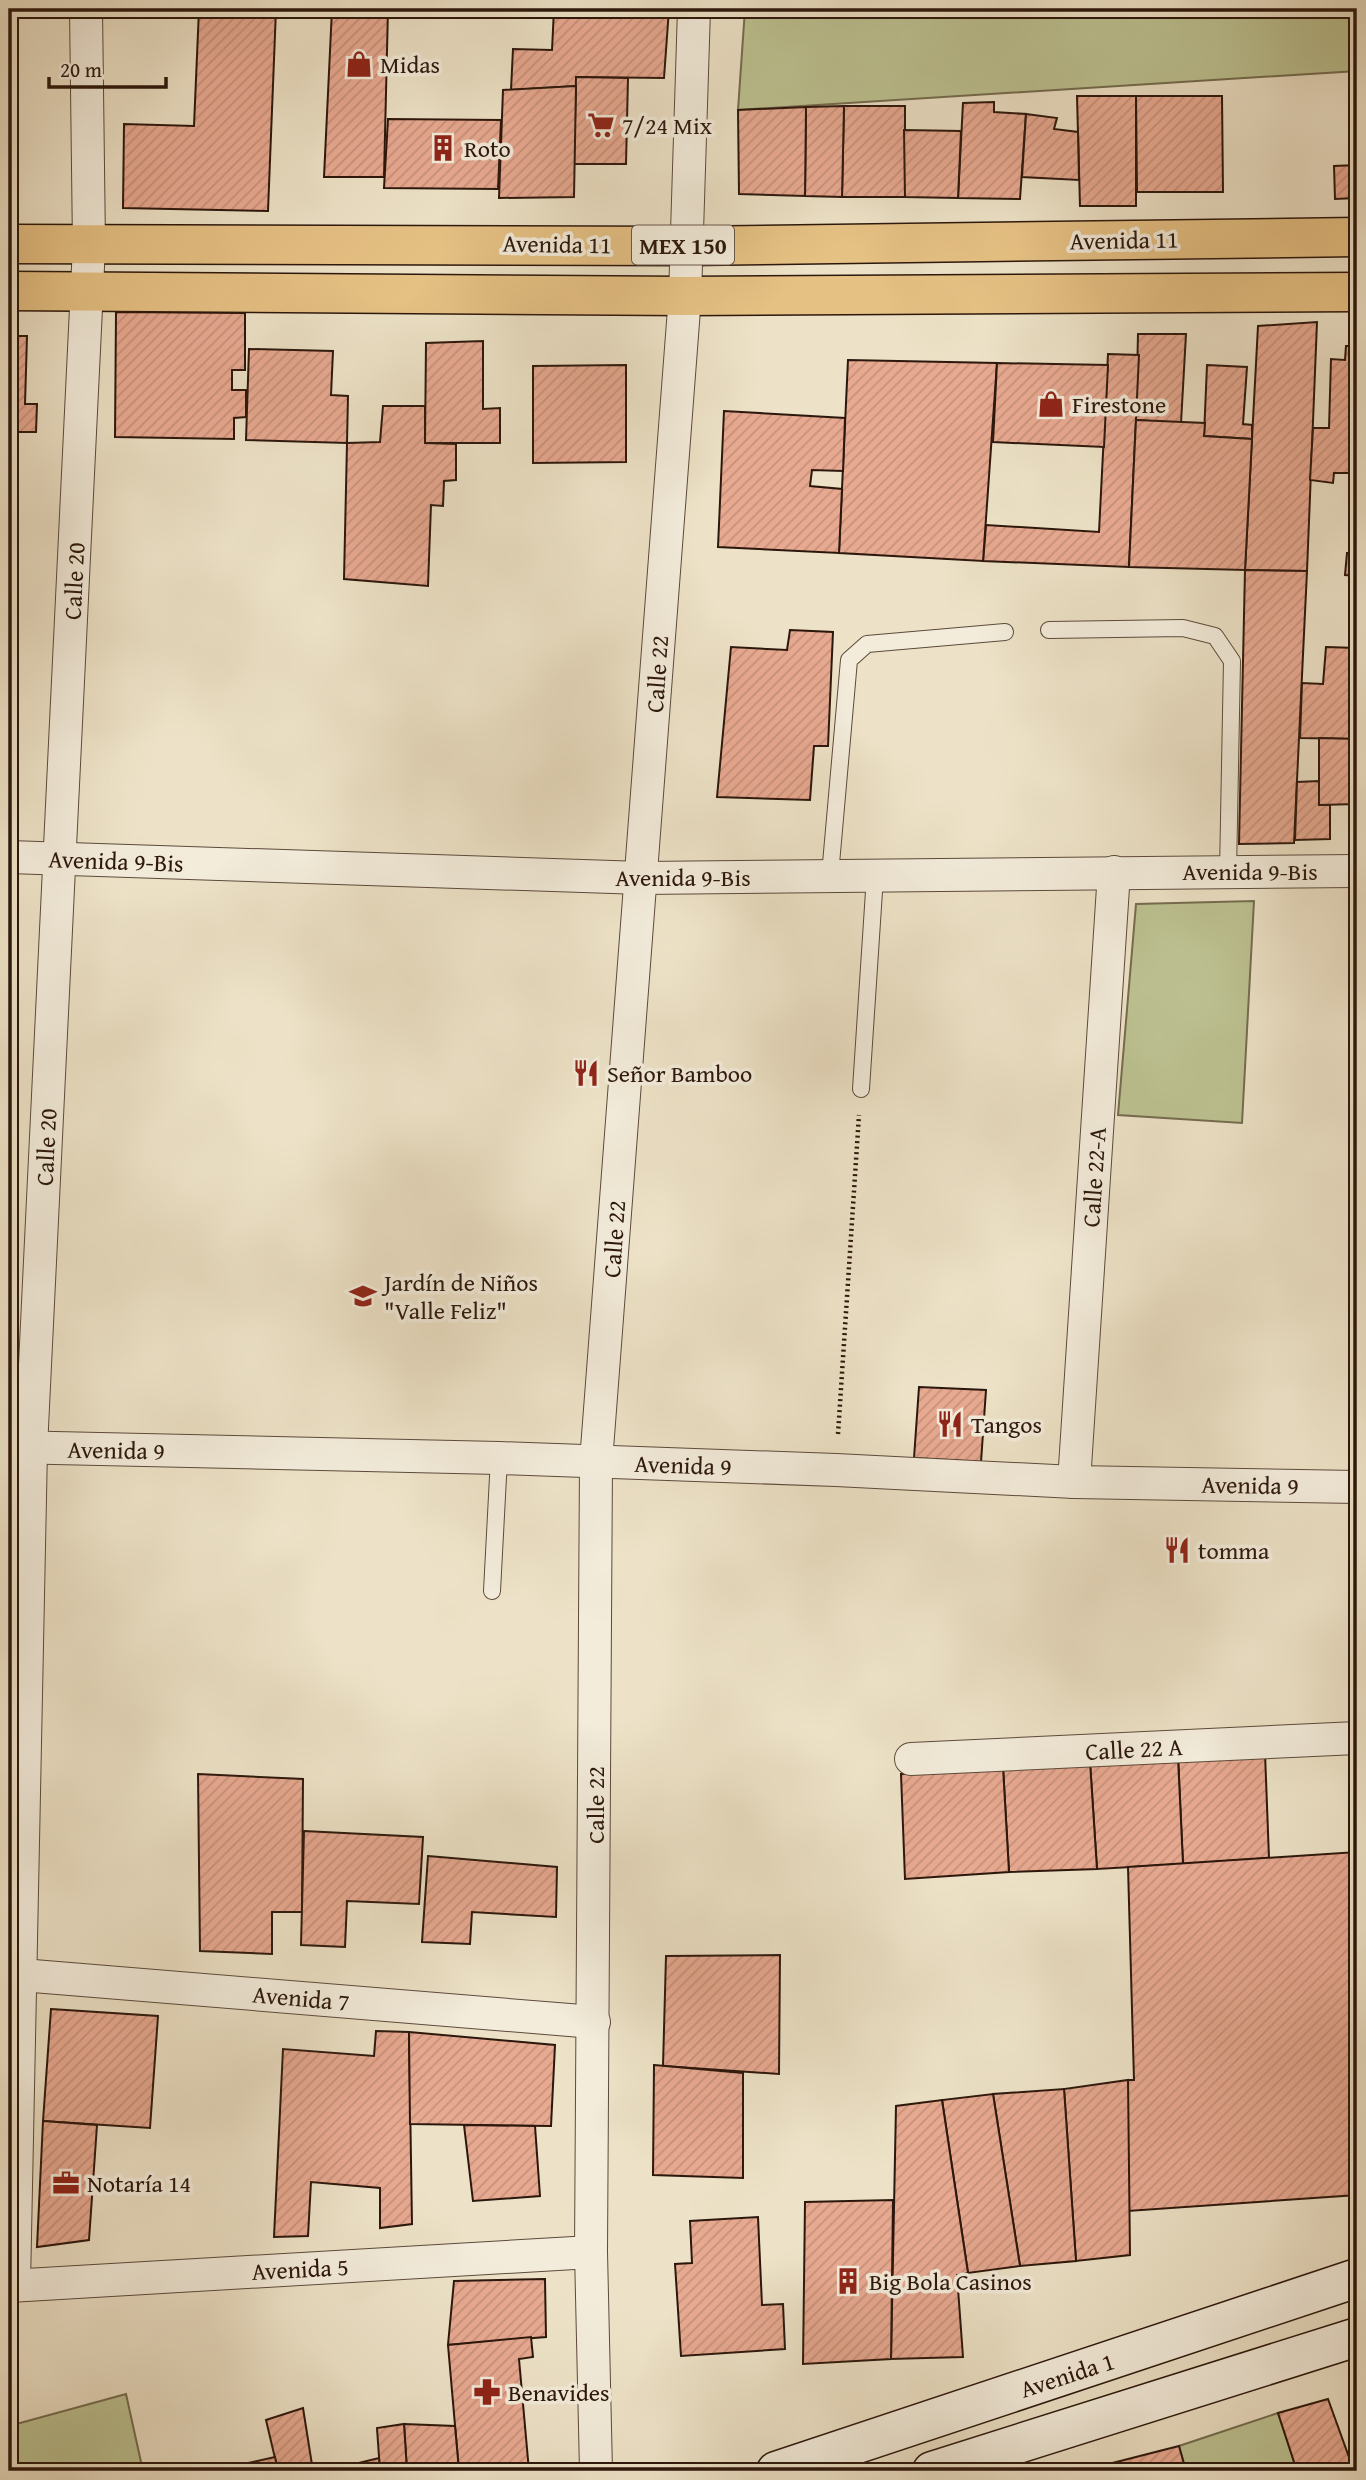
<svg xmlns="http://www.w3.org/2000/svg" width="1366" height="2480" font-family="'Gentium Book Plus',serif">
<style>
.green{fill:#bdc292;stroke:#746c4f;stroke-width:2}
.building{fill:url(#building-hatch);stroke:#2c170c;stroke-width:2}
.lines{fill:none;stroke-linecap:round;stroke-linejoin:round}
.lane-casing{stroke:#5c4a3b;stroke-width:18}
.street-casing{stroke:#5c4a3b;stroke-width:34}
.secondary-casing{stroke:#2c170c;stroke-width:41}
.primary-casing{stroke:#2c170c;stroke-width:41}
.path{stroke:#2c170c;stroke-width:4.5;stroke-dasharray:2 3.5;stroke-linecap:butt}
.lane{stroke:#f3ecdb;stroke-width:16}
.street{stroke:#f3ecdb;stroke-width:32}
.secondary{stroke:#f3ecdb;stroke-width:38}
.primary{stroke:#e6c184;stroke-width:38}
.labels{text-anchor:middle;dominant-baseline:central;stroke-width:7;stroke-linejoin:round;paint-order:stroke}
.shield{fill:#f3ecdb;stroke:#68574a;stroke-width:2}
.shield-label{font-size:23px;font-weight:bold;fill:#2c170c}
.poi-label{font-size:24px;fill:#2c170c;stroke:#f3ecdb;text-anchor:start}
.street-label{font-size:24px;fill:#2c170c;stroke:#f3ecdb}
</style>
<defs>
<pattern id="building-hatch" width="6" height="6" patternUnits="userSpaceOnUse" patternTransform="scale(1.75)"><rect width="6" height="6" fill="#e8a991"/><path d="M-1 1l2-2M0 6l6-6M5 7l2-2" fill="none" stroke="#c7917c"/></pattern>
</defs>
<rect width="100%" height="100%" fill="#ede2c7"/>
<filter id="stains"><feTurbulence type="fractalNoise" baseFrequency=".00286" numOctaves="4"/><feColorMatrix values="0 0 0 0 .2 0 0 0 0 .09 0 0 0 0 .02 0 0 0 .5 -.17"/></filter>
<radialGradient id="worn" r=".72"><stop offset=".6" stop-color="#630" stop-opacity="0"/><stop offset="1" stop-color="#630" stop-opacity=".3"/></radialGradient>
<g class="green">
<polygon points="745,9 1357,9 1357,71 738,110"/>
<polygon points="1254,901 1242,1123 1118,1115 1136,904"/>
<polygon points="126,2394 143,2471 9,2471 9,2426"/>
<polygon points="1278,2413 1297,2471 1186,2471 1179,2446"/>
</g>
<g class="building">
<polygon points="199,9 276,9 268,211 123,208 124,124 194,126"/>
<polygon points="332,9 388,9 384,177 324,177"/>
<polygon points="554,9 669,9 664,78 576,77 576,86 511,90 513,49 552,50"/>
<polygon points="576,77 628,78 626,164 574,164"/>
<polygon points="576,86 574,197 499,198 503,90"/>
<polygon points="1077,96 1136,96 1136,206 1080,206"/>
<polygon points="1136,96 1222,96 1223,192 1137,192"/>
<polygon points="994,102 994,112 1026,114 1020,199 958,198 963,103"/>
<polygon points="844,106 905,106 905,197 842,197"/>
<polygon points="844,106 842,197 805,196 806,107"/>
<polygon points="806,107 805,196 739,194 738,110"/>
<polygon points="1026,114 1057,118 1054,129 1078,132 1079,180 1022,177"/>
<polygon points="388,119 501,120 498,189 384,188"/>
<polygon points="904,130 961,131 958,198 905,197"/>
<rect x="9" y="157" width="6" height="54"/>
<polygon points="1357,165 1357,198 1335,199 1334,166"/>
<polygon points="116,312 245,313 245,370 232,370 232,390 246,390 246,417 234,418 234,439 115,437"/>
<polygon points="1317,322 1307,571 1245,570 1258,326"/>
<polygon points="1138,334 1186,334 1181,423 1136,420"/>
<polygon points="9,336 27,336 25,404 37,404 36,432 9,432"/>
<polygon points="483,341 483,409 500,408 500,443 425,443 426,343"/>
<polygon points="1346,346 1357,346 1357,443 1353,473 1334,473 1333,483 1310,480 1313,428 1329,428 1331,359 1345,360"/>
<polygon points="249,349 333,351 331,395 348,396 347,443 246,440"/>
<polygon points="1108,354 1139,355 1129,567 983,561 986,525 1099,532"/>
<polygon points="848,360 997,363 983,561 839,553"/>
<polygon points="997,363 1108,365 1104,447 993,442"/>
<polygon points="626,365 626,462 533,463 533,366"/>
<polygon points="1207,365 1247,367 1243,424 1252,425 1252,439 1204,436"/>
<polygon points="383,406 425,406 425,443 456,444 456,480 444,481 443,506 431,505 428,586 344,579 347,443 380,442"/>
<polygon points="724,411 845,418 843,471 812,470 810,486 842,489 839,553 718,547"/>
<polygon points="1136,420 1205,423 1204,436 1252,439 1245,570 1129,567"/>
<polygon points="1347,553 1357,553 1357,576 1345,575"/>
<polygon points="1245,570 1307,571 1294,843 1239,844"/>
<polygon points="790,630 833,632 828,746 814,746 810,800 717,797 731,647 787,650"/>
<polygon points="1326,647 1357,648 1357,739 1300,738 1302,683 1323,684"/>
<polygon points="1319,738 1357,739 1357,804 1319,805"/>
<polygon points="1319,781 1319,805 1330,805 1330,839 1295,840 1297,782"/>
<polygon points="919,1387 986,1390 981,1462 914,1458"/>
<polygon points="1265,1753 1269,1858 1183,1864 1178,1757"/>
<polygon points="1178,1757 1183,1864 1097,1869 1090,1762"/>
<polygon points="1090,1762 1097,1869 1009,1872 1003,1767"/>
<polygon points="1003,1767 1009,1872 905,1879 901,1774"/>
<polygon points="198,1774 303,1779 302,1912 272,1912 272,1954 200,1951"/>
<polygon points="304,1831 423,1837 419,1904 347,1901 345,1947 301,1945"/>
<polygon points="1357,1852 1357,2195 1128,2211 1128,2080 1134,2080 1128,1867"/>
<polygon points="428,1856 557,1867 556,1917 472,1912 470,1944 422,1942"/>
<polygon points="780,1955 779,2074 663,2066 666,1956"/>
<polygon points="51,2009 158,2016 150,2128 43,2121"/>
<polygon points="376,2031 409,2032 412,2224 380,2228 380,2188 311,2182 308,2236 274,2237 283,2049 374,2056"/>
<polygon points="409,2032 555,2045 551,2126 410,2124"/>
<polygon points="654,2065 743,2073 743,2178 653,2175"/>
<polygon points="1128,2080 1130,2255 1076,2261 1064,2089"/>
<polygon points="1064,2089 1076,2261 1020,2266 993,2094"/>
<polygon points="993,2094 1020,2266 968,2273 942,2100"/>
<polygon points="942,2100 968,2273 957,2275 963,2357 891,2359 896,2106"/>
<polygon points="43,2121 97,2125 89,2240 37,2247"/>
<polygon points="464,2125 535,2126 540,2196 473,2201"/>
<polygon points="893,2200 891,2359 803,2364 805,2202"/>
<polygon points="758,2217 762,2305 783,2304 785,2349 681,2356 675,2264 692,2263 690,2221"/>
<polygon points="545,2279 546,2337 448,2345 454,2281"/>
<polygon points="531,2337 533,2357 519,2359 529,2471 459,2471 448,2345"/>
<polygon points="1328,2399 1354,2471 1297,2471 1278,2413"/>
<polygon points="303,2408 313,2471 278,2471 266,2420"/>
<polygon points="404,2424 455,2426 459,2471 407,2471"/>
<polygon points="404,2424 407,2471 380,2471 377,2428"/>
<polygon points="1179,2446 1186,2471 1085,2470"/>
<polygon points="275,2457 278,2471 212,2471"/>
<polygon points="379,2458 380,2471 326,2471"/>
</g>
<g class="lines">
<defs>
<g id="lane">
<polyline points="1049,630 1183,628 1215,636 1232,661 1228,872"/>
<polyline points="830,875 849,660 867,644 1005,632"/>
<polyline points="861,1089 875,876"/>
<polyline points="492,1591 499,1458"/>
</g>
<g id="street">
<polyline points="9,857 642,878 1357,871"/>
<polyline points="10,1447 499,1458 836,1470 1074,1482 1357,1487"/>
<polyline points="1074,1482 1114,872"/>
<polyline points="911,1759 1357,1738"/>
<polyline points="9,1974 594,2022"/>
<polyline points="14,2285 31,1448 89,246 86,9"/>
<polyline points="9,2286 591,2252"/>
<polyline points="596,2471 591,2252 596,1462 685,296 694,9"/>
</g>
<g id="secondary">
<polyline points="776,2471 1357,2278"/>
<polyline points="932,2471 1357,2337"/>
</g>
<g id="primary">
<polyline points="9,244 688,246 1357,237"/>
<polyline points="9,291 685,296 1357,292"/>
</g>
</defs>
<use href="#lane" class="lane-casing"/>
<use href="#street" class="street-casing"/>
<use href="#secondary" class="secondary-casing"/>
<use href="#primary" class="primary-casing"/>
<polyline class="path" points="838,1434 859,1115"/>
<use href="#lane" class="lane"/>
<use href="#street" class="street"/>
<use href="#secondary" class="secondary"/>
<use href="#primary" class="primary"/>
</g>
<defs>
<symbol id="shop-bare" viewBox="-9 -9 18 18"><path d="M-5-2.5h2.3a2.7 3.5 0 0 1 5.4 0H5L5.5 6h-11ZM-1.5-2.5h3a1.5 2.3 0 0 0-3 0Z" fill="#8f2418" stroke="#f3ecdb" stroke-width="2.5" paint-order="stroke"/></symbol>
<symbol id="supermarket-bare" viewBox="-9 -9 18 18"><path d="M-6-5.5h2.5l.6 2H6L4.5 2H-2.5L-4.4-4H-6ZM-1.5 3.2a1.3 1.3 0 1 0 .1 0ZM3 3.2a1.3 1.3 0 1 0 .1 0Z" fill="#8f2418" stroke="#f3ecdb" stroke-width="2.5" paint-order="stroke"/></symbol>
<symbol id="building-bare" viewBox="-9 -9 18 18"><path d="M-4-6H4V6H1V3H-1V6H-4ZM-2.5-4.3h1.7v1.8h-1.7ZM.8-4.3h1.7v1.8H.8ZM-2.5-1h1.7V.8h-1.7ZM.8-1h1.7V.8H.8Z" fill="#8f2418" stroke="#f3ecdb" stroke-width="2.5" paint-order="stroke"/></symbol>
<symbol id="restaurant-bare" viewBox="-9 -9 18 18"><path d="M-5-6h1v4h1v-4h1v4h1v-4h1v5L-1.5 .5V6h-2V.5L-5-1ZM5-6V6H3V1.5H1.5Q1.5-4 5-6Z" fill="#8f2418" stroke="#f3ecdb" stroke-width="2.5" paint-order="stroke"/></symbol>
<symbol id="school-bare" viewBox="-9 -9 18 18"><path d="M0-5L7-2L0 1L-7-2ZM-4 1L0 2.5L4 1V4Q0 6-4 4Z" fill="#8f2418" stroke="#f3ecdb" stroke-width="2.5" paint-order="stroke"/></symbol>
<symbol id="office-bare" viewBox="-9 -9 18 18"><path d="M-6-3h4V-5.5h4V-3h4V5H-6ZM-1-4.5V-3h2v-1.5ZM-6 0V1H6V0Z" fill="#8f2418" stroke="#f3ecdb" stroke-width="2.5" paint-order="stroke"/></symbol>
<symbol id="pharmacy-bare" viewBox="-9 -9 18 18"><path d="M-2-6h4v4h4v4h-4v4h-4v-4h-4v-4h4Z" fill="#8f2418" stroke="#f3ecdb" stroke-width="2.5" paint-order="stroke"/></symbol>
</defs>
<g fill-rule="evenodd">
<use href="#shop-bare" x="340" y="45" width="38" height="38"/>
<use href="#supermarket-bare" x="582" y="106" width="38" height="38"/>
<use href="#building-bare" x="424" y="129" width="38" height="38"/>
<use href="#shop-bare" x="1032" y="385" width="38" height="38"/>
<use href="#restaurant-bare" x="567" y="1054" width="38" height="38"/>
<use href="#school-bare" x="344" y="1277" width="38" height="38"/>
<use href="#restaurant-bare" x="931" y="1405" width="38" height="38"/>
<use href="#restaurant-bare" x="1158" y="1531" width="38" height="38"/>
<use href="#office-bare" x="47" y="2164" width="38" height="38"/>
<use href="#building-bare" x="829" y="2262" width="38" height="38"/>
<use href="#pharmacy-bare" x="468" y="2373" width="38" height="38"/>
</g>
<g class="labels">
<rect class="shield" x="632" y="225.5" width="102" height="39" rx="5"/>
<g class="shield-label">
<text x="683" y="245">MEX 150</text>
</g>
<g class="poi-label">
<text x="380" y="64">Midas</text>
<text x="622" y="125">7/24 Mix</text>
<text x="464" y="148">Roto</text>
<text x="1072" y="404">Firestone</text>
<text x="607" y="1073">Señor Bamboo</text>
<text x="384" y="1282">Jardín de Niños<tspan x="384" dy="28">"Valle Feliz"</tspan></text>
<text x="971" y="1424">Tangos</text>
<text x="1198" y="1550">tomma</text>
<text x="87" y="2183">Notaría 14</text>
<text x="869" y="2281">Big Bola Casinos</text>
<text x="508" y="2392">Benavides</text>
</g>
<g class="street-label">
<text transform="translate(1124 240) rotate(-1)">Avenida 11</text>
<text transform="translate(557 244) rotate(1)">Avenida 11</text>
<text transform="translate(74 581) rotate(-87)">Calle 20</text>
<text transform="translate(657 674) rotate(-86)">Calle 22</text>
<text transform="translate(116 861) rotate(2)">Avenida 9-Bis</text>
<text x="1250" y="871">Avenida 9-Bis</text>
<text x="683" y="877">Avenida 9-Bis</text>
<text transform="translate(46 1147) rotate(-87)">Calle 20</text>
<text transform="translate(1094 1177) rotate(-86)">Calle 22-A</text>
<text transform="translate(614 1239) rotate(-86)">Calle 22</text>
<text transform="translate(116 1450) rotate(1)">Avenida 9</text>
<text transform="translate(683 1465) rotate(2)">Avenida 9</text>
<text transform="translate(1250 1485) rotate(1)">Avenida 9</text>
<text transform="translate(1134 1749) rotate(-3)">Calle 22 A</text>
<text transform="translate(595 1805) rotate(-90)">Calle 22</text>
<text transform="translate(301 1998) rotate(5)">Avenida 7</text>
<text transform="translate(300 2269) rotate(-3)">Avenida 5</text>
<text transform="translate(1067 2375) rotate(-18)">Avenida 1</text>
</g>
</g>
<rect width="1366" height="2480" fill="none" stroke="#ede2c7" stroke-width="35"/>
<rect x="10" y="10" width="1345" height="2459" fill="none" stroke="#2c170c" stroke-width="3.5"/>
<rect x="18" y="18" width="1331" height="2445" fill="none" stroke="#2c170c" stroke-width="2"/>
<path d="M49 77v10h117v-10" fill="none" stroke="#2c170c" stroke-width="3.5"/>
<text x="60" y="77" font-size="21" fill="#2c170c" stroke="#f3ecdb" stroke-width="5" paint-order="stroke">20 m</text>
<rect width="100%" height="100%" filter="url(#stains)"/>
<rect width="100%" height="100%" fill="url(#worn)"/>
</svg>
